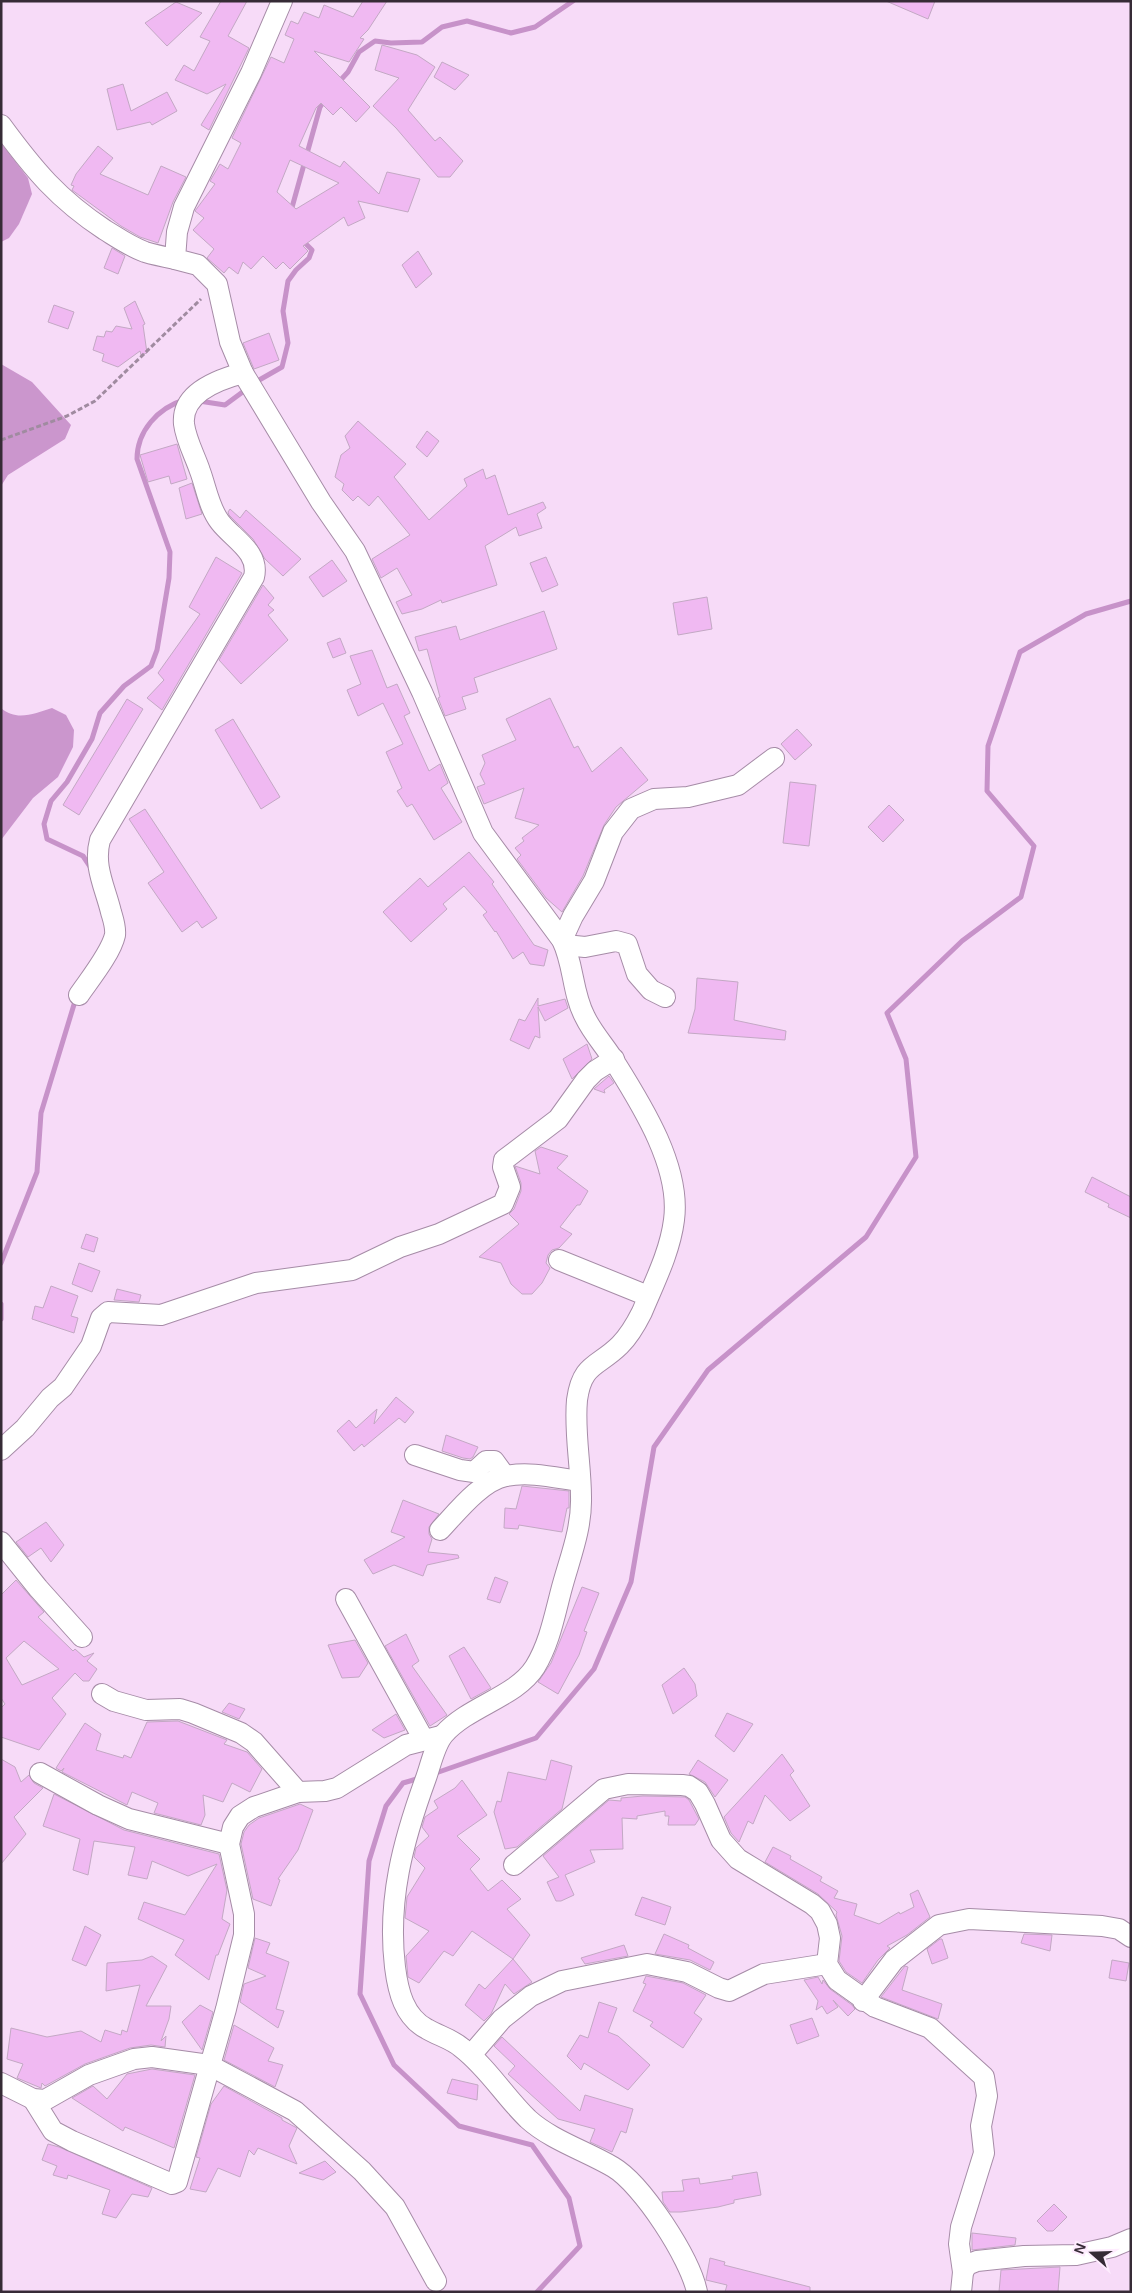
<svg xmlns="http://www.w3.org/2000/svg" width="1132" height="2293" font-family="Helvetica,sans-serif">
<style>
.forest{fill:#cb96cd}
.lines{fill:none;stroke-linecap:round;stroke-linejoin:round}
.stream{stroke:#c792c9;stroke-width:5}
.building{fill:#f0b9f2;stroke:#c3a8c4;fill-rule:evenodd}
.minor-casing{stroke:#a68ca7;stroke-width:22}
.path{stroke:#a08ba0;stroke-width:3;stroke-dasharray:5 2.5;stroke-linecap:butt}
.minor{stroke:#fff;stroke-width:20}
</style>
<rect width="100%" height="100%" fill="#f7dbf8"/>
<g class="forest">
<polygon points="1,143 28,178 32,194 19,224 9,238 1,242"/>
<polygon points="1,364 32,382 71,425 65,439 8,475 1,486"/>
<path d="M1,708C17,722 35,713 52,708L66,715L74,730L73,747L58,777L33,798L1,840Z"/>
</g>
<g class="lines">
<g class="stream">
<polyline points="337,84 348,72 359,52 375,41 391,43 422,42 442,27 467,21 511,33 535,27 573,1"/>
<polyline points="291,211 320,107 326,98"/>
<polyline points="254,383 282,367 288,343 283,311 288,281 296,270 309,258 312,250 301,239"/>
<polyline points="199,401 225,405 248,388"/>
<path d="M91,868L83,856L47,839L44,824L51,801L67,782L92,739L100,713L124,686L151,666L157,650L169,578L170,552L137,459C137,431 158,408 184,400"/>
<polyline points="1,1263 37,1172 41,1113 76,998"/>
<polyline points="1,1304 1,1319"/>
<polyline points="433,1774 536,1738 594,1669 631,1582 654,1447 708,1370 866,1237 916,1157 906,1059 887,1013 962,941 1021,897 1034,846 987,791 988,746 1020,652 1086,614 1131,601"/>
<polyline points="420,1778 403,1783 386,1806 369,1861 360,1994 394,2065 459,2126 532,2145 569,2198 580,2246 537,2292"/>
</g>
</g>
<g class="building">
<polygon points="221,1 247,1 228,36 249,48 209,130 201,125 226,84 207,94 175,80 184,65 194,71 210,41 200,37"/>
<path d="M363,1H387L368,30L360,38L364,39L349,62L314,51L370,107L356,122L341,107L333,115L321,103L316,108L299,146L340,167L344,161L379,194L387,172L420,179L408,212L358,201L365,218L348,226L344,217L303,246L308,251L290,269L283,262L276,269L263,256L251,269L243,262L238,274L229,267L224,273L207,258L214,249L193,230L204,218L195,211L215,184L210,181L220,164L228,169L241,143L232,138L271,57L284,63L294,39L285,35L291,21L298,24L304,12L319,18L324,5L353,17ZM290,160L339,183L296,209L277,192Z"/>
<polygon points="886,1 935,1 928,19"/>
<polygon points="176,2 202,13 167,46 145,23"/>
<polygon points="382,45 417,55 435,67 408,110 435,141 440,137 463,161 450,177 438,177 396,128 373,106 399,78 375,70"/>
<polygon points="442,62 469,75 455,90 434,77"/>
<polygon points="123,84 131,111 167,92 177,111 152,125 150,122 117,130 107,89"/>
<polygon points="98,146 113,158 100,174 148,195 161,166 186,177 173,202 158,243 140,237 121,226 72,190 74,186 71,185 76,174"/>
<polygon points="112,248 125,256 118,274 104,268"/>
<polygon points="418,251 432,274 416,288 402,265"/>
<polygon points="135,301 145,324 143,325 147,353 141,355 140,351 118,367 102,361 104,354 93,350 97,336 104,337 106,331 112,332 116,326 132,329 124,308"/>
<polygon points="54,305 74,312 68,329 48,322"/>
<polygon points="269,333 279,360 254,369 243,343"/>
<polygon points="358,421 406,464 394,477 429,520 467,486 464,479 483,469 486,479 495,475 508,515 543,502 546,508 537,514 542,528 519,536 516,527 485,546 497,585 442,603 441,600 422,609 402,614 396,602 412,595 397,568 381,578 372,559 410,535 378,496 369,506 358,496 353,501 342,490 344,484 335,477 341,455 350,448 345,436"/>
<polygon points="427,431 439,441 427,457 416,447"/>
<polygon points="177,444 187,479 171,484 169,476 148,482 140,455"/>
<polygon points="192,483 202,514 186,519 179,488"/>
<polygon points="230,509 240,518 246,510 301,559 283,576 265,559 253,539 229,515 228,512"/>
<polygon points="216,557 242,573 162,710 147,698 164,680 158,673 200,614 189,607"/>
<polygon points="546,557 558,585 542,592 530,563"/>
<polygon points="332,560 347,581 323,597 309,577"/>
<polygon points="263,585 274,598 268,605 274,610 268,615 288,640 241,684 219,660"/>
<polygon points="707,597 712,629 678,635 673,603"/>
<polygon points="544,611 557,649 474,678 478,692 462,697 466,709 445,716 438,698 440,697 427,649 419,651 415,637 456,626 460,640"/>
<polygon points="340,638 346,653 333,658 327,643"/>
<polygon points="372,650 387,688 397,684 410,713 404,716 429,771 440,764 448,783 441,788 462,822 434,840 412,804 407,807 397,791 402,788 386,752 403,744 383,703 358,716 347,690 361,684 350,656"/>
<polygon points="550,698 574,748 578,746 592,772 621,747 648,780 616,807 604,825 583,876 562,912 546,898 517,859 521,855 515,848 524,841 522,838 539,825 515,818 524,788 484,804 477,787 485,784 480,774 485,763 482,755 516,740 506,719"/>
<polygon points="127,699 143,709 79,815 63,805"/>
<polygon points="233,719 280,797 261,809 215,730"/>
<polygon points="797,729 812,745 795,760 781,744"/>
<polygon points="790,782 816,785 809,846 783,843"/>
<polygon points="889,805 904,820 883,842 868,827"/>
<polygon points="145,809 217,918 202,928 197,921 182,932 148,883 164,872 129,819"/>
<polygon points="469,852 494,882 492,884 534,945 548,950 544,966 530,964 523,952 513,959 496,931 495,932 483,915 487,912 464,886 443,904 447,909 411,942 383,912 420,878 428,887"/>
<polygon points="697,978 738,982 734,1020 786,1031 785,1040 688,1033 695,1009"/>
<polygon points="538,998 538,1006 565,999 568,1008 545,1021 538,1007 540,1038 535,1036 529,1049 510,1040 519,1019 525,1021"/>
<polygon points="587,1044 592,1059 572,1079 563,1059"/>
<polygon points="609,1076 614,1083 604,1090 605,1093 594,1089"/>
<polygon points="541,1147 568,1156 557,1168 588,1191 580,1205 577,1205 560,1227 572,1234 559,1248 552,1250 548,1255 546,1263 550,1268 542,1283 532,1294 522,1294 511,1284 501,1263 479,1257 519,1224 509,1214 514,1209 521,1191 521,1183 515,1166 540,1174 535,1151"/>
<polygon points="1092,1177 1131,1197 1131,1218 1108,1207 1109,1204 1085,1192"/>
<polygon points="86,1234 98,1238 94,1252 81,1248"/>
<polygon points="79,1263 100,1271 92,1292 72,1284"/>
<polygon points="51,1286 78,1296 71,1316 78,1318 74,1333 32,1319 35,1306 43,1308"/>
<polygon points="117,1289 141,1295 139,1302 114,1300"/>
<polygon points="396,1397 414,1412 405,1423 399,1418 364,1447 362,1444 354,1451 337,1431 349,1420 356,1428 377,1409 374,1424"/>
<polygon points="446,1435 478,1447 473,1457 470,1459 463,1458 442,1451"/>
<polygon points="522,1486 569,1491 569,1508 567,1508 562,1532 519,1525 518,1529 504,1528 505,1508 516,1509"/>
<polygon points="403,1500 439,1514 429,1527 429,1534 432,1539 428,1552 458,1555 459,1558 427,1565 423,1576 394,1565 373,1574 364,1560 405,1537 391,1532"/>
<polygon points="46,1522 64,1545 51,1562 41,1548 28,1557 16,1542"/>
<polygon points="495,1577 508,1582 500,1603 487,1599"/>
<path d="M16,1580L44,1612L38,1617L73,1651L75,1649L84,1657L94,1653L87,1661L97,1669L89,1681H83L75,1673L52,1698L66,1714L39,1750L1,1737V1708L5,1704L1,1698V1595ZM24,1641L59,1669L22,1685L6,1658Z"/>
<polygon points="582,1587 599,1593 584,1631 587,1632 579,1655 558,1694 538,1682 551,1663"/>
<polygon points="406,1634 419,1661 412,1666 447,1715 430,1726 385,1646"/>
<polygon points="355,1640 368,1663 359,1677 342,1678 328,1645"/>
<polygon points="464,1647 491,1688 471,1699 449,1656"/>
<polygon points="684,1668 695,1684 697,1696 673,1714 662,1685"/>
<polygon points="229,1703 245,1709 239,1719 222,1712"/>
<polygon points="727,1713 753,1724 734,1752 715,1736"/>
<polygon points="396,1714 405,1730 384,1738 372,1730"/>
<polygon points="178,1721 227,1740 224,1744 247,1752 262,1769 250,1792 232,1783 223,1802 203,1795 205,1815 201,1825 154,1813 158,1803 132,1792 127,1805 62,1772 64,1768 61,1771 56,1768 85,1723 101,1734 96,1750 123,1758 124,1755 131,1758 147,1722"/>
<polygon points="782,1754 794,1771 790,1775 810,1806 790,1821 765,1795 753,1824 748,1821 739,1842 731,1833 724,1817"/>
<polygon points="1,1759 15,1767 21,1782 29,1775 34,1783 43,1788 14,1817 26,1834 1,1864"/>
<polygon points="551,1760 572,1766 562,1809 517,1847 505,1849 494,1812 497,1801 501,1802 508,1772 546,1780"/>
<polygon points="698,1760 728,1780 715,1797 705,1782 689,1774"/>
<polygon points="462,1780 487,1815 457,1836 480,1859 470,1869 488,1891 502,1880 521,1899 507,1909 530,1935 513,1959 472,1931 453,1956 444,1951 419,1983 408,1977 406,1956 429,1931 405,1918 407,1897 425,1868 414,1857 416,1848 429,1836 422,1827 425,1817 438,1808 434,1801 455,1788"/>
<polygon points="54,1794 124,1830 219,1854 227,1890 222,1919 230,1924 218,1955 216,1955 209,1980 175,1955 184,1940 138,1919 144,1902 185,1915 217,1864 188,1876 152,1861 147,1879 128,1875 135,1847 94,1841 88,1875 73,1870 80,1839 43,1826"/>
<polygon points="643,1796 685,1797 689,1800 699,1819 695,1825 668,1825 669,1816 665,1816 665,1811 637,1816 637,1819 622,1818 623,1849 590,1850 595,1862 565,1875 574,1895 561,1901 556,1901 547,1882 559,1877 543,1856 609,1800 621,1801 621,1798"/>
<polygon points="300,1804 313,1810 298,1850 278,1879 280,1880 271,1906 253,1899 241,1844 244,1832 249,1825 259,1818"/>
<polygon points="773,1847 791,1856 790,1859 822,1877 820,1881 838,1891 834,1898 857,1904 854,1915 879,1924 899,1912 900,1914 914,1907 910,1894 918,1890 930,1917 907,1935 887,1946 890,1948 878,1960 862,1983 846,1972 839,1961 842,1936 836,1915 837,1912 818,1894 765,1862"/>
<polygon points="642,1897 671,1907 665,1925 635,1915"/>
<polygon points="85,1926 101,1935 86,1966 72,1960"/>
<polygon points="664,1934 689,1945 688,1948 714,1962 710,1970 690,1960 655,1954"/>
<polygon points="1024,1934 1052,1935 1050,1951 1021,1943"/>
<polygon points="255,1938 270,1943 266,1953 289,1962 276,2009 284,2011 278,2028 240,2002 244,1984 266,1976 248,1968"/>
<polygon points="940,1939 942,1939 948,1958 932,1964 927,1949"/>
<polygon points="624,1945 628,1956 585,1964 581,1958"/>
<polygon points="152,1956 167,1966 146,2006 171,2006 169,2019 161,2041 166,2036 165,2047 151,2045 130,2048 85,2064 45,2086 42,2083 41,2088 17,2078 23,2064 7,2059 11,2028 47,2037 81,2031 101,2042 105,2030 121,2035 122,2030 127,2032 140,1985 106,1991 107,1963 142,1960"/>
<polygon points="513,1959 532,1982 514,1994 505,1984 491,2014 484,2021 465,2005 479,1984 485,1989"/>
<polygon points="1112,1960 1129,1963 1126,1981 1109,1978"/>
<polygon points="905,1966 908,1967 902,1990 942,2004 938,2019 881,1997"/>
<polygon points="646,1976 683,1983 706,1995 694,2013 702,2019 683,2048 650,2026 653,2022 633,2011 646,1984 643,1983"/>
<polygon points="818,1977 822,1984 823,1980 830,1989 852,2005 855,2009 848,2016 833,2000 838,2007 827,2014 822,2006 816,2010 818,2001 804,1980"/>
<polygon points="599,2002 617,2008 608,2032 618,2036 650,2065 628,2090 584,2063 581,2070 567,2056 580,2035 588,2038"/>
<polygon points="200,2005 213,2012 202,2050 182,2022"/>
<polygon points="812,2018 819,2036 797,2044 790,2025"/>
<polygon points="234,2025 274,2048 268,2061 283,2065 275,2087 224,2060"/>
<polygon points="502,2037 580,2111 585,2095 633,2109 626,2133 621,2131 612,2152 590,2142 595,2129 558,2119 508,2074 515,2066 494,2046"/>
<polygon points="152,2069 195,2075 174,2148 125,2127 123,2131 72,2098 93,2086 107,2099 127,2074"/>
<polygon points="452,2079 478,2085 477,2100 447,2093"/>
<polygon points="224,2086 282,2118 282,2120 297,2128 289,2146 297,2164 258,2148 254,2155 249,2150 240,2177 218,2168 206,2192 190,2189 200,2158 196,2157 211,2104"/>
<polygon points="48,2144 59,2147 152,2188 148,2197 132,2194 116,2218 102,2214 110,2190 68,2175 67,2179 53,2175 57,2166 42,2160"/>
<polygon points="325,2161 336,2172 323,2180 299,2173"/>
<polygon points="757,2172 761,2195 734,2200 734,2203 718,2207 681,2212 670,2212 663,2202 662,2192 684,2191 682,2180 699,2178 700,2184 733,2179 732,2176"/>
<polygon points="1054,2204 1067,2217 1053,2231 1047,2231 1037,2221"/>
<polygon points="972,2233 1016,2238 1015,2245 972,2250"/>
<polygon points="710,2258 725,2262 724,2265 810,2287 810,2292 725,2292 727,2285 706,2280"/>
<polygon points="1060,2267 1058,2292 999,2292 1001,2270"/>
</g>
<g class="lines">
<defs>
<g id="minor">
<path d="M282,1L251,73L184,207L177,232L175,259L198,265L217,284L230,342L243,373L321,502L355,551L422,692L483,833L562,940C574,964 572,993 585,1017C593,1034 607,1048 616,1064C643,1107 681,1168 674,1220C670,1252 654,1283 642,1312C636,1324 629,1336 620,1345C598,1367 582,1363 577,1400C574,1432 581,1465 581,1497C582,1530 569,1560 561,1591C554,1618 549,1644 535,1667C516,1697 469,1706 444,1734C435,1744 431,1764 426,1778C403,1841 387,1900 395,1967C398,1991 404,2017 427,2029C439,2036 452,2039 462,2048C488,2068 505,2097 528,2119C551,2140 586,2151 613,2167C642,2184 690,2258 697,2292"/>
<path d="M1,125C34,170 58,199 105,230C118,238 131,247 145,252C155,255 165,257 175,259"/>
<polyline points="562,940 573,916 594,881 613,832 631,809 654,799 688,797 738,785 774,758"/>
<polyline points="565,945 585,947 616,941 627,944 637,974 651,990 665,997"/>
<path d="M79,995C90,979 111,953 115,935C116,927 113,919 111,912C105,887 93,866 100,840L254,577C260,552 233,539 220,522C209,508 206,487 200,471C195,456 186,440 184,424C181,392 220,379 243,373"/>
<polyline points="559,1260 648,1296"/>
<polyline points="1,1450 25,1428 50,1398 63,1387 91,1346 101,1318 108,1312 161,1315 256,1283 352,1270 400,1247 439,1234 503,1204 510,1187 503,1167 504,1160 558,1119 586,1080 595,1071 614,1059"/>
<polyline points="415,1455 460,1470 474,1472 486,1461 494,1461 505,1476"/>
<path d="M440,1530C457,1512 481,1481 506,1476C530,1471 557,1478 580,1481"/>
<polyline points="1,1542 38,1588 82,1637"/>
<polyline points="346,1599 424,1740"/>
<polyline points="102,1694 114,1701 146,1710 180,1709 193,1713 241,1733 254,1742 298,1792"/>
<polyline points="40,1773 98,1805 129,1819 229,1844"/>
<polyline points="514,1865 604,1789 628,1784 682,1785 689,1786 698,1792 705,1804 721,1840 738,1859 812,1904 820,1911 827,1924 830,1938 827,1964 837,1980 875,2007 930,2028 984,2077 987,2096 981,2126 984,2153 961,2227 959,2244 963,2272"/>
<polyline points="863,2001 894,1960 939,1925 969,1919 1102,1926 1119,1929 1131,1937"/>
<polyline points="471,2055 502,2019 531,1996 562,1981 647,1964 687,1972 719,1988 729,1991 764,1974 827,1964"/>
<polyline points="1,2083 33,2099 45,2100 89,2075 134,2059 152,2057 209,2065 295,2111 362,2171 395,2207 436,2281"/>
<polyline points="33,2099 53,2131 72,2141 172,2184 177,2182 226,2009 244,1935 244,1914 229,1844 233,1827 240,1816 254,1807 298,1792 325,1791 337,1788 406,1745 441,1736"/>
<polyline points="961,2292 963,2272 967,2265 977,2261 1024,2256 1076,2255 1112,2247 1131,2239"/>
</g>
</defs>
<use href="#minor" class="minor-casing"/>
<polyline class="path" points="1,440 67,416 95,401 201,299"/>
<use href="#minor" class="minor"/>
</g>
<rect width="1132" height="2293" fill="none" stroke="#362b36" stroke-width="5"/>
<g transform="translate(1092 2253) rotate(290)" stroke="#feecfe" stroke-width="4" paint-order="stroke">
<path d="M0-4L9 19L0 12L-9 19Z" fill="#362b36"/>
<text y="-8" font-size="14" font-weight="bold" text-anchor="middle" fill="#362b36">N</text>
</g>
</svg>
